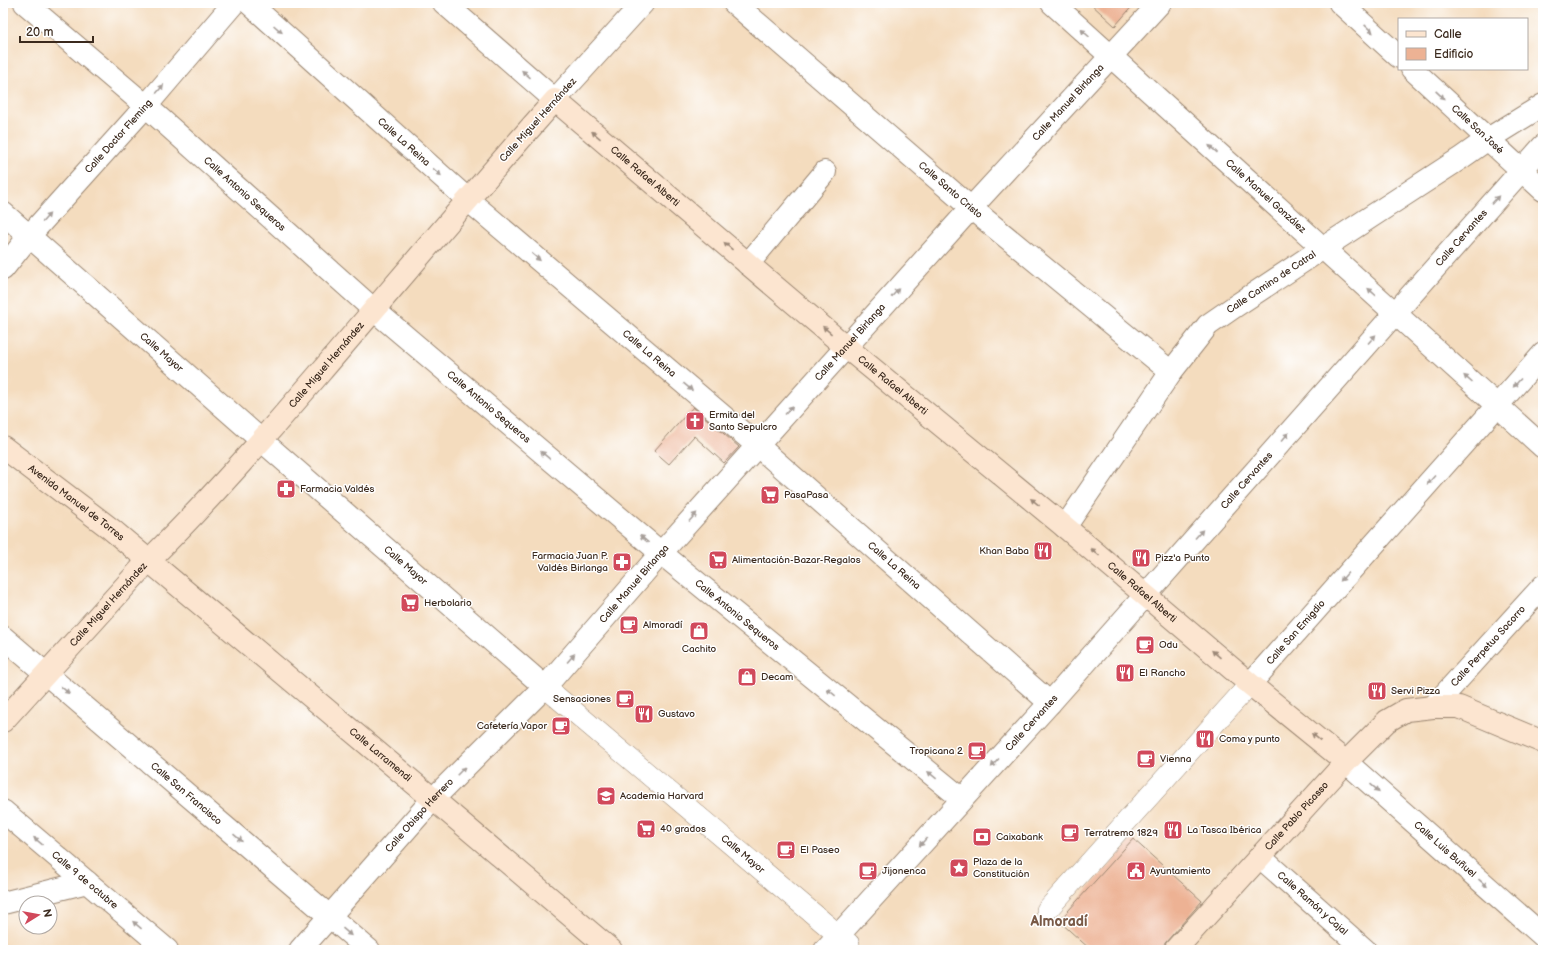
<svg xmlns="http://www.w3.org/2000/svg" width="1546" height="953" font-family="'Balsamiq Sans',sans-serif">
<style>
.building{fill:#edb294}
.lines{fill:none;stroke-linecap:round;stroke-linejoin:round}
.pedestrian-casing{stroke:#98836e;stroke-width:22}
.minor-casing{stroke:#98836e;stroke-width:24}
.tertiary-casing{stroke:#98836e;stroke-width:24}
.secondary-casing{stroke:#98836e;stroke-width:24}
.pedestrian{stroke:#fff;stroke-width:21}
.minor{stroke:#fff;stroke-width:22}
.tertiary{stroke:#fff;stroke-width:22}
.secondary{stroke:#fce5d0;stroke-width:22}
.oneway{fill:#a79f9a}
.oneway2{fill:#9c8877}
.labels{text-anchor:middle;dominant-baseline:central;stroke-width:3;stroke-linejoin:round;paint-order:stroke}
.street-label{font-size:10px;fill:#3b2a1e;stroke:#fff}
.poi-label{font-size:10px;fill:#3b2a1e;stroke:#fff;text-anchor:start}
.district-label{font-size:14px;font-weight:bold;fill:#795a47;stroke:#fff}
</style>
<rect width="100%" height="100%" fill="#fff"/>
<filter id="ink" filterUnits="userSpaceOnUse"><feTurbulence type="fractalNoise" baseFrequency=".025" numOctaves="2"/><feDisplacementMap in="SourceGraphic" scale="8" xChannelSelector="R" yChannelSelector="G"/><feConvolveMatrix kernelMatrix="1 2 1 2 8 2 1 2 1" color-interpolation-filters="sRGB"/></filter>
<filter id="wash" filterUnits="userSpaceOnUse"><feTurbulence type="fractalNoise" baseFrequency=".012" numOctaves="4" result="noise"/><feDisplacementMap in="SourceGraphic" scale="16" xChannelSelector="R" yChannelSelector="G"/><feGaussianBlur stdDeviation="0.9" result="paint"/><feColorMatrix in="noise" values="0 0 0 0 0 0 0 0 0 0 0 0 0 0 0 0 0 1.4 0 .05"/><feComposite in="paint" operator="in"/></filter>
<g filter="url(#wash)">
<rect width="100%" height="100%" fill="#f4dcbe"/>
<g id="blocks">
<g class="building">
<polygon points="1090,3 1135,3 1115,26"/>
<polygon points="693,407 739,447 724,463 694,436 669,464 654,451"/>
<polygon points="1133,839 1202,901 1166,942 1160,950 1091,950 1059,921"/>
</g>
</g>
</g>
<g filter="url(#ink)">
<use href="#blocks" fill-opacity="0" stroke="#98836e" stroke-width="1"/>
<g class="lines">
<defs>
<g id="pedestrian">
<path id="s1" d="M545,687L849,944"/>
<polyline points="1047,910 1250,684"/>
</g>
<g id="minor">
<path id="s2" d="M25,3L146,106L374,310L661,553L962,799"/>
<path id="s3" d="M249,3L467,199L758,446L1050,703"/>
<polyline points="444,3 555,100 643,3"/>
<path id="s4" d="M734,3L971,208L1171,372"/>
<path id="s5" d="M1052,3L1543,447"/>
<polyline points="1340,3 1399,57"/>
<path id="s6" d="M1412,69L1543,190"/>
<path id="s7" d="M3,213L261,440L545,687"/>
<polyline points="748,264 825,172"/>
<path id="s8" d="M3,269L30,235L146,106L234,3"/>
<path id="s9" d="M3,637L369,950"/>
<path id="s10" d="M1250,684L1543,354"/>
<path id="s11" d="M1433,707L1543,586"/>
<path id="s12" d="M1346,762L1543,936"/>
<path id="s13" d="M3,811L167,950"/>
<path id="s14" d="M1260,857L1365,950"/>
<polyline points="3,903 87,882"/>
<path id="s15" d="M300,950L433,799L545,687L661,553L971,208L1160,3"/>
</g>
<g id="tertiary">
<path id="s16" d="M1065,527L1171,372L1208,325L1234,307L1323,248L1461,158L1488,139L1543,105"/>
<path id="s17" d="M825,950L1050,703L1543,146"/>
</g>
<g id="secondary">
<path id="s18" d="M3,447L111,529L433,799L611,950"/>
<path id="s19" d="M3,721L148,561C208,502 264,438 319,374C398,282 475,190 555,100L846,347L1065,527L1250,684L1346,762"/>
<path id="s20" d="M1175,950L1346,762L1387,721L1406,710L1433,707H1459L1543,742"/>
</g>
</defs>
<use href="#pedestrian" class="pedestrian-casing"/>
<use href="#minor" class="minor-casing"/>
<use href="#tertiary" class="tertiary-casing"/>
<use href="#secondary" class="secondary-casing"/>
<use href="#pedestrian" class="pedestrian"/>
<use href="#minor" class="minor"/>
<use href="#tertiary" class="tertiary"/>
<use href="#secondary" class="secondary"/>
</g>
<defs><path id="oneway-solid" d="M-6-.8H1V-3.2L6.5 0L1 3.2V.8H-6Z"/></defs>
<g class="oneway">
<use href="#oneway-solid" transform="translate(278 29) rotate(42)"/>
<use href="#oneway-solid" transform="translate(1369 29) rotate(43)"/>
<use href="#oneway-solid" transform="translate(1085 33) rotate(-138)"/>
<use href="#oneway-solid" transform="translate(526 74) rotate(-139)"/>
<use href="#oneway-solid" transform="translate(160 89) rotate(-50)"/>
<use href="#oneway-solid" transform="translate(1440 95) rotate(43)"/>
<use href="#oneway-solid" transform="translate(1213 149) rotate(-138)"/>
<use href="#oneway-solid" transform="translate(437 172) rotate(42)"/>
<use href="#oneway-solid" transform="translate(1495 200) rotate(-48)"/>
<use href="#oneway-solid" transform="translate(46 218) rotate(-48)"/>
<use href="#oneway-solid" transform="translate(536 257) rotate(40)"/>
<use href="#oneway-solid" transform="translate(1372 292) rotate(-138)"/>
<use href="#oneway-solid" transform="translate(895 293) rotate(-48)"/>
<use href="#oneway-solid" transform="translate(1372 339) rotate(-48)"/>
<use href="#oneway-solid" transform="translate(1468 379) rotate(-138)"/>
<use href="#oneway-solid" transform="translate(1517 383) rotate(132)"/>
<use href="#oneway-solid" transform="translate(688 387) rotate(40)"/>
<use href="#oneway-solid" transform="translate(789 410) rotate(-48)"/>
<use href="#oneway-solid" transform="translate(1285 437) rotate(-48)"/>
<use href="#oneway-solid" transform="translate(545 455) rotate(-140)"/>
<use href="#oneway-solid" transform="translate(1431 480) rotate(132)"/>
<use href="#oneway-solid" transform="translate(693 517) rotate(-48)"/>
<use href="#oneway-solid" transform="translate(1199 534) rotate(-48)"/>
<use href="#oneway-solid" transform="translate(644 539) rotate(-140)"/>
<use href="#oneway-solid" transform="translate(1344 577) rotate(132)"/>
<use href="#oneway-solid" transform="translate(571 658) rotate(-49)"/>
<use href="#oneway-solid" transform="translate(65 690) rotate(41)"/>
<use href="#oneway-solid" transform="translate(831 692) rotate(-141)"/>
<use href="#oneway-solid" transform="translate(995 763) rotate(132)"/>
<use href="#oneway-solid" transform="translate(461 771) rotate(-45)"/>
<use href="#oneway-solid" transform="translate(932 775) rotate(-141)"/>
<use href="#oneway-solid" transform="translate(1375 788) rotate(41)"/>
<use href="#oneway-solid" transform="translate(238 838) rotate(41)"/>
<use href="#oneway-solid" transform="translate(38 841) rotate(-140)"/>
<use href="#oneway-solid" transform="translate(923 842) rotate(132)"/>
<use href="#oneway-solid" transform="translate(1483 883) rotate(41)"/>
<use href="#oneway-solid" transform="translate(137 925) rotate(-140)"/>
<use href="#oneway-solid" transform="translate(347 932) rotate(41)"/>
</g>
<g class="oneway2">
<use href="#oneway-solid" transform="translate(596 135) rotate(-140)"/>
<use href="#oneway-solid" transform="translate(728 246) rotate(-140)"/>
<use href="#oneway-solid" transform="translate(827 330) rotate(-140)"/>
<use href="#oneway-solid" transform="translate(1035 502) rotate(-141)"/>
<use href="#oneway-solid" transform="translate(1095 552) rotate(-140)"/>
<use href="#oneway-solid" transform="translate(1216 654) rotate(-139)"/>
<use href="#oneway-solid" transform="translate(1316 737) rotate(-141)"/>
</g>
</g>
<defs>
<symbol id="church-square" viewBox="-11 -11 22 22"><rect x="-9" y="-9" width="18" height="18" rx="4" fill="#d1495b" stroke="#fff"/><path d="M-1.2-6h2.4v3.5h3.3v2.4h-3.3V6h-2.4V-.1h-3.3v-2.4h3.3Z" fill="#fff"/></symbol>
<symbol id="pharmacy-square" viewBox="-11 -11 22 22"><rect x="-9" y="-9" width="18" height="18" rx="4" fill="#d1495b" stroke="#fff"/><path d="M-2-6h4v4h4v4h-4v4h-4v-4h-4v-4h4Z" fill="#fff"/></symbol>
<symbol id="supermarket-square" viewBox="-11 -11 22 22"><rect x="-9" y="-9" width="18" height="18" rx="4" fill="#d1495b" stroke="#fff"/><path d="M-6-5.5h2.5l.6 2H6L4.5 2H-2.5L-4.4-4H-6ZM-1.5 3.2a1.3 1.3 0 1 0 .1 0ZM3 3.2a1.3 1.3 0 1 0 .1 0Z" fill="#fff"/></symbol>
<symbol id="restaurant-square" viewBox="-11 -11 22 22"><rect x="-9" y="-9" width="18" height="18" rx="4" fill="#d1495b" stroke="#fff"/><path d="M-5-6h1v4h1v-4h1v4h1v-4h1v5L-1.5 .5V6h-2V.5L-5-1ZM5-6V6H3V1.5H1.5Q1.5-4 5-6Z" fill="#fff"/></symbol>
<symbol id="cafe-square" viewBox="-11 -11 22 22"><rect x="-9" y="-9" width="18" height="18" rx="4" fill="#d1495b" stroke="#fff"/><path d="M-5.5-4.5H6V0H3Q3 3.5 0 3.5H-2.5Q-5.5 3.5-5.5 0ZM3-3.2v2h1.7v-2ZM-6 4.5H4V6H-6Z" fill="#fff"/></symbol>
<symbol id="shop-square" viewBox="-11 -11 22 22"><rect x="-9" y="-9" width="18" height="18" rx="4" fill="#d1495b" stroke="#fff"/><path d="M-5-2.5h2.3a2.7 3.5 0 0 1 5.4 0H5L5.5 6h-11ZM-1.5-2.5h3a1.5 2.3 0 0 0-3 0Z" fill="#fff"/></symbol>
<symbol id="school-square" viewBox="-11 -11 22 22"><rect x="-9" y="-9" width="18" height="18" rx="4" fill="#d1495b" stroke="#fff"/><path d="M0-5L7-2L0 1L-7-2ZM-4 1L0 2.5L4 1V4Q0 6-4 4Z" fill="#fff"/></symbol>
<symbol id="bank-square" viewBox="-11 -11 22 22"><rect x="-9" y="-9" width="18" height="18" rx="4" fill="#d1495b" stroke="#fff"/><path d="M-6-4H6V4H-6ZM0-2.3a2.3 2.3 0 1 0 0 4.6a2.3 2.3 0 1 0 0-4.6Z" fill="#fff"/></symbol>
<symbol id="sight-square" viewBox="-11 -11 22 22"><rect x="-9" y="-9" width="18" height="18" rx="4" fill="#d1495b" stroke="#fff"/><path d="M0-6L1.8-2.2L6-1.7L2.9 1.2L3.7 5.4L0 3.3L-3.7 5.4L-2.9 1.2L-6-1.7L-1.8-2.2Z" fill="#fff"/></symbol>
<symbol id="civic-square" viewBox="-11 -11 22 22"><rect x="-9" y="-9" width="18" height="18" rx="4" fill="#d1495b" stroke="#fff"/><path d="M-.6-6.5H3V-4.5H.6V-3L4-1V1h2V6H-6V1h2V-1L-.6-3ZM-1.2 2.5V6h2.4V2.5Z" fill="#fff"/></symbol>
</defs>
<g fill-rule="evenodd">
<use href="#church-square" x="684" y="410" width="22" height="22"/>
<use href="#pharmacy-square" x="275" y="478" width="22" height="22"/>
<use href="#supermarket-square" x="759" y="484" width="22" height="22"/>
<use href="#restaurant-square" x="1032" y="540" width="22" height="22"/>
<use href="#restaurant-square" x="1130" y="547" width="22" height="22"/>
<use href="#supermarket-square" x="707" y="549" width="22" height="22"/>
<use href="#pharmacy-square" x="611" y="551" width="22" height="22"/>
<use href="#supermarket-square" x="399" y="592" width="22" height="22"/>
<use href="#cafe-square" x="618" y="614" width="22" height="22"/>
<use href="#shop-square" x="688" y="620" width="22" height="22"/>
<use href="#cafe-square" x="1134" y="634" width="22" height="22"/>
<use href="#restaurant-square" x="1114" y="662" width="22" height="22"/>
<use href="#shop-square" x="736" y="666" width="22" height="22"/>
<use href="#restaurant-square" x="1366" y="680" width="22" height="22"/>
<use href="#cafe-square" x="614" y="688" width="22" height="22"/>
<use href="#restaurant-square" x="633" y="703" width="22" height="22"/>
<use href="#cafe-square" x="550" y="715" width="22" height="22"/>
<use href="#restaurant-square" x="1194" y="728" width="22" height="22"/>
<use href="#cafe-square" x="966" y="740" width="22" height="22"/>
<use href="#cafe-square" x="1135" y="748" width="22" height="22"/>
<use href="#school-square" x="595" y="785" width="22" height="22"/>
<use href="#supermarket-square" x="635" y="818" width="22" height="22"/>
<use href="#restaurant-square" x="1162" y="819" width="22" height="22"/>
<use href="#cafe-square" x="1059" y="822" width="22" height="22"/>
<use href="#bank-square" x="971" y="826" width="22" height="22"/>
<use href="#cafe-square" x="775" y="839" width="22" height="22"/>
<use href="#sight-square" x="948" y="857" width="22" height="22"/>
<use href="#cafe-square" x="857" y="860" width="22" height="22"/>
<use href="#civic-square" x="1125" y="860" width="22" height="22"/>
</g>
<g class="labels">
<g class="street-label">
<text stroke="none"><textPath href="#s15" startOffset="1144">Calle Manuel Birlanga</textPath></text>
<text transform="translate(538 120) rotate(-48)">Calle Miguel Hernández</text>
<text stroke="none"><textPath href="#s6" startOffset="89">Calle San José</textPath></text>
<text stroke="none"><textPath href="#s8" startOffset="176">Calle Doctor Fleming</textPath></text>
<text stroke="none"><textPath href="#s3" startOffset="208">Calle La Reina</textPath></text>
<text stroke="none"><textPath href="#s19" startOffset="949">Calle Rafael Alberti</textPath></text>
<text stroke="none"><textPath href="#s4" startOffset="286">Calle Santo Cristo</textPath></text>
<text stroke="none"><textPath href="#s2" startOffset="291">Calle Antonio Sequeros</textPath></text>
<text stroke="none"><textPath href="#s5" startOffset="288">Calle Manuel González</textPath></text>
<text stroke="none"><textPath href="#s17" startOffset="955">Calle Cervantes</textPath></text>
<text stroke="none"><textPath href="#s16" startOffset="324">Calle Camino de Catral</textPath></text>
<text stroke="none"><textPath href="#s15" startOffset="820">Calle Manuel Birlanga</textPath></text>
<text stroke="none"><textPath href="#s7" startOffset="211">Calle Mayor</textPath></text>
<text stroke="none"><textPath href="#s3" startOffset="532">Calle La Reina</textPath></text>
<text stroke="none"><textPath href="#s19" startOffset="481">Calle Miguel Hernández</textPath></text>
<text stroke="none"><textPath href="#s19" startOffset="1273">Calle Rafael Alberti</textPath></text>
<text stroke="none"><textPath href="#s2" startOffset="615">Calle Antonio Sequeros</textPath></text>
<text stroke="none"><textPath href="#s17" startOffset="631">Calle Cervantes</textPath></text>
<text stroke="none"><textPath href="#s18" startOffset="92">Avenida Manuel de Torres</textPath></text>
<text stroke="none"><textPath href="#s7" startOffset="535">Calle Mayor</textPath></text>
<text stroke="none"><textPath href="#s3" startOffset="856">Calle La Reina</textPath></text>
<text stroke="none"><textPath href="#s15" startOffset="496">Calle Manuel Birlanga</textPath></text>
<text stroke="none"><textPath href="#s19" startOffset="1597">Calle Rafael Alberti</textPath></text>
<text stroke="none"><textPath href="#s19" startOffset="157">Calle Miguel Hernández</textPath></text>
<text stroke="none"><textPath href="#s2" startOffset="939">Calle Antonio Sequeros</textPath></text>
<text stroke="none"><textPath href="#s10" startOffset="69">Calle San Emigdio</textPath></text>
<text stroke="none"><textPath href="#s11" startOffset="82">Calle Perpetuo Socorro</textPath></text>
<text stroke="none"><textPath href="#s17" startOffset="307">Calle Cervantes</textPath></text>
<text stroke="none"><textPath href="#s18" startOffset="487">Calle Larramendi</textPath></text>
<text stroke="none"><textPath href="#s9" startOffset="241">Calle San Francisco</textPath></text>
<text stroke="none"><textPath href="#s15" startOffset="180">Calle Obispo Herrero</textPath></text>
<text stroke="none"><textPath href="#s20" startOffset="181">Calle Pablo Picasso</textPath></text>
<text stroke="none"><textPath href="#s12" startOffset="132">Calle Luis Buñuel</textPath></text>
<text stroke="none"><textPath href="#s1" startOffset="259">Calle Mayor</textPath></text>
<text stroke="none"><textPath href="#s13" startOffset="107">Calle 9 de octubre</textPath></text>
<text stroke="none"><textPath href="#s14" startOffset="70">Calle Ramón y Cajal</textPath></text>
</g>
<g class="poi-label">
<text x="709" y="415">Ermita del<tspan x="709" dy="12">Santo Sepulcro</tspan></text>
<text x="300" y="489">Farmacia Valdés</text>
<text x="784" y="495">PasaPasa</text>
<text x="1029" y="551" text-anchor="end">Khan Baba</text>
<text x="608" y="556" text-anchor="end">Farmacia Juan P.<tspan x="608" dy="12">Valdés Birlanga</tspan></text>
<text x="1155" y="558">Pizz'a Punto</text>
<text x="732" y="560">Alimentación-Bazar-Regalos</text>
<text x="424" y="603">Herbolario</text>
<text x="643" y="625">Almoradí</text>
<text x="1159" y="645">Odu</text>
<text x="699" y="649" text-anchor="middle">Cachito</text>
<text x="1139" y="673">El Rancho</text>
<text x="761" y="677">Decam</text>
<text x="1391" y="691">Servi Pizza</text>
<text x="611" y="699" text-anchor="end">Sensaciones</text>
<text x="658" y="714">Gustavo</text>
<text x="547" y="726" text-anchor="end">Cafetería Vapor</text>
<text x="1219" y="739">Coma y punto</text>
<text x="963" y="751" text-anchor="end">Tropicana 2</text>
<text x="1160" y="759">Vienna</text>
<text x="620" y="796">Academia Harvard</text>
<text x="660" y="829">40 grados</text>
<text x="1187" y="830">La Tasca Ibérica</text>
<text x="1084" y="833">Terratremo 1829</text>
<text x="996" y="837">Caixabank</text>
<text x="800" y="850">El Paseo</text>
<text x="973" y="862">Plaza de la<tspan x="973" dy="12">Constitución</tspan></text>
<text x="882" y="871">Jijonenca</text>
<text x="1150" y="871">Ayuntamiento</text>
</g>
<g class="district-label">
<text x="1059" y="921">Almoradí</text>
</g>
</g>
<rect width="1546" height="953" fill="none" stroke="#fff" stroke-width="16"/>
<rect x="1398" y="18" width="130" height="52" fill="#ffffff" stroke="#b1aaa5"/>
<rect x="1406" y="31" width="20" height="6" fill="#fce5d0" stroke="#b1aaa5"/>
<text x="1434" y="38" font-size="12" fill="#3b2a1e">Calle</text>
<rect x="1406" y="48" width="20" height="12" fill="#edb294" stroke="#b1aaa5"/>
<text x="1434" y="58" font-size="12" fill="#3b2a1e">Edificio</text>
<g transform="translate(38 915) rotate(79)"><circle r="19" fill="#ffffff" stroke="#b1aaa5"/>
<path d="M0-3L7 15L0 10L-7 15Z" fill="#d1495b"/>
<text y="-6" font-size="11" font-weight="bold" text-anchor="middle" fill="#3b2a1e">N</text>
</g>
<path d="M20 36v6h73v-6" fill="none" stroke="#3b2a1e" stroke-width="2"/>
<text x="26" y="36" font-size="12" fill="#3b2a1e" stroke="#ffffff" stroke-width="3" paint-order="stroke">20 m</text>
</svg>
